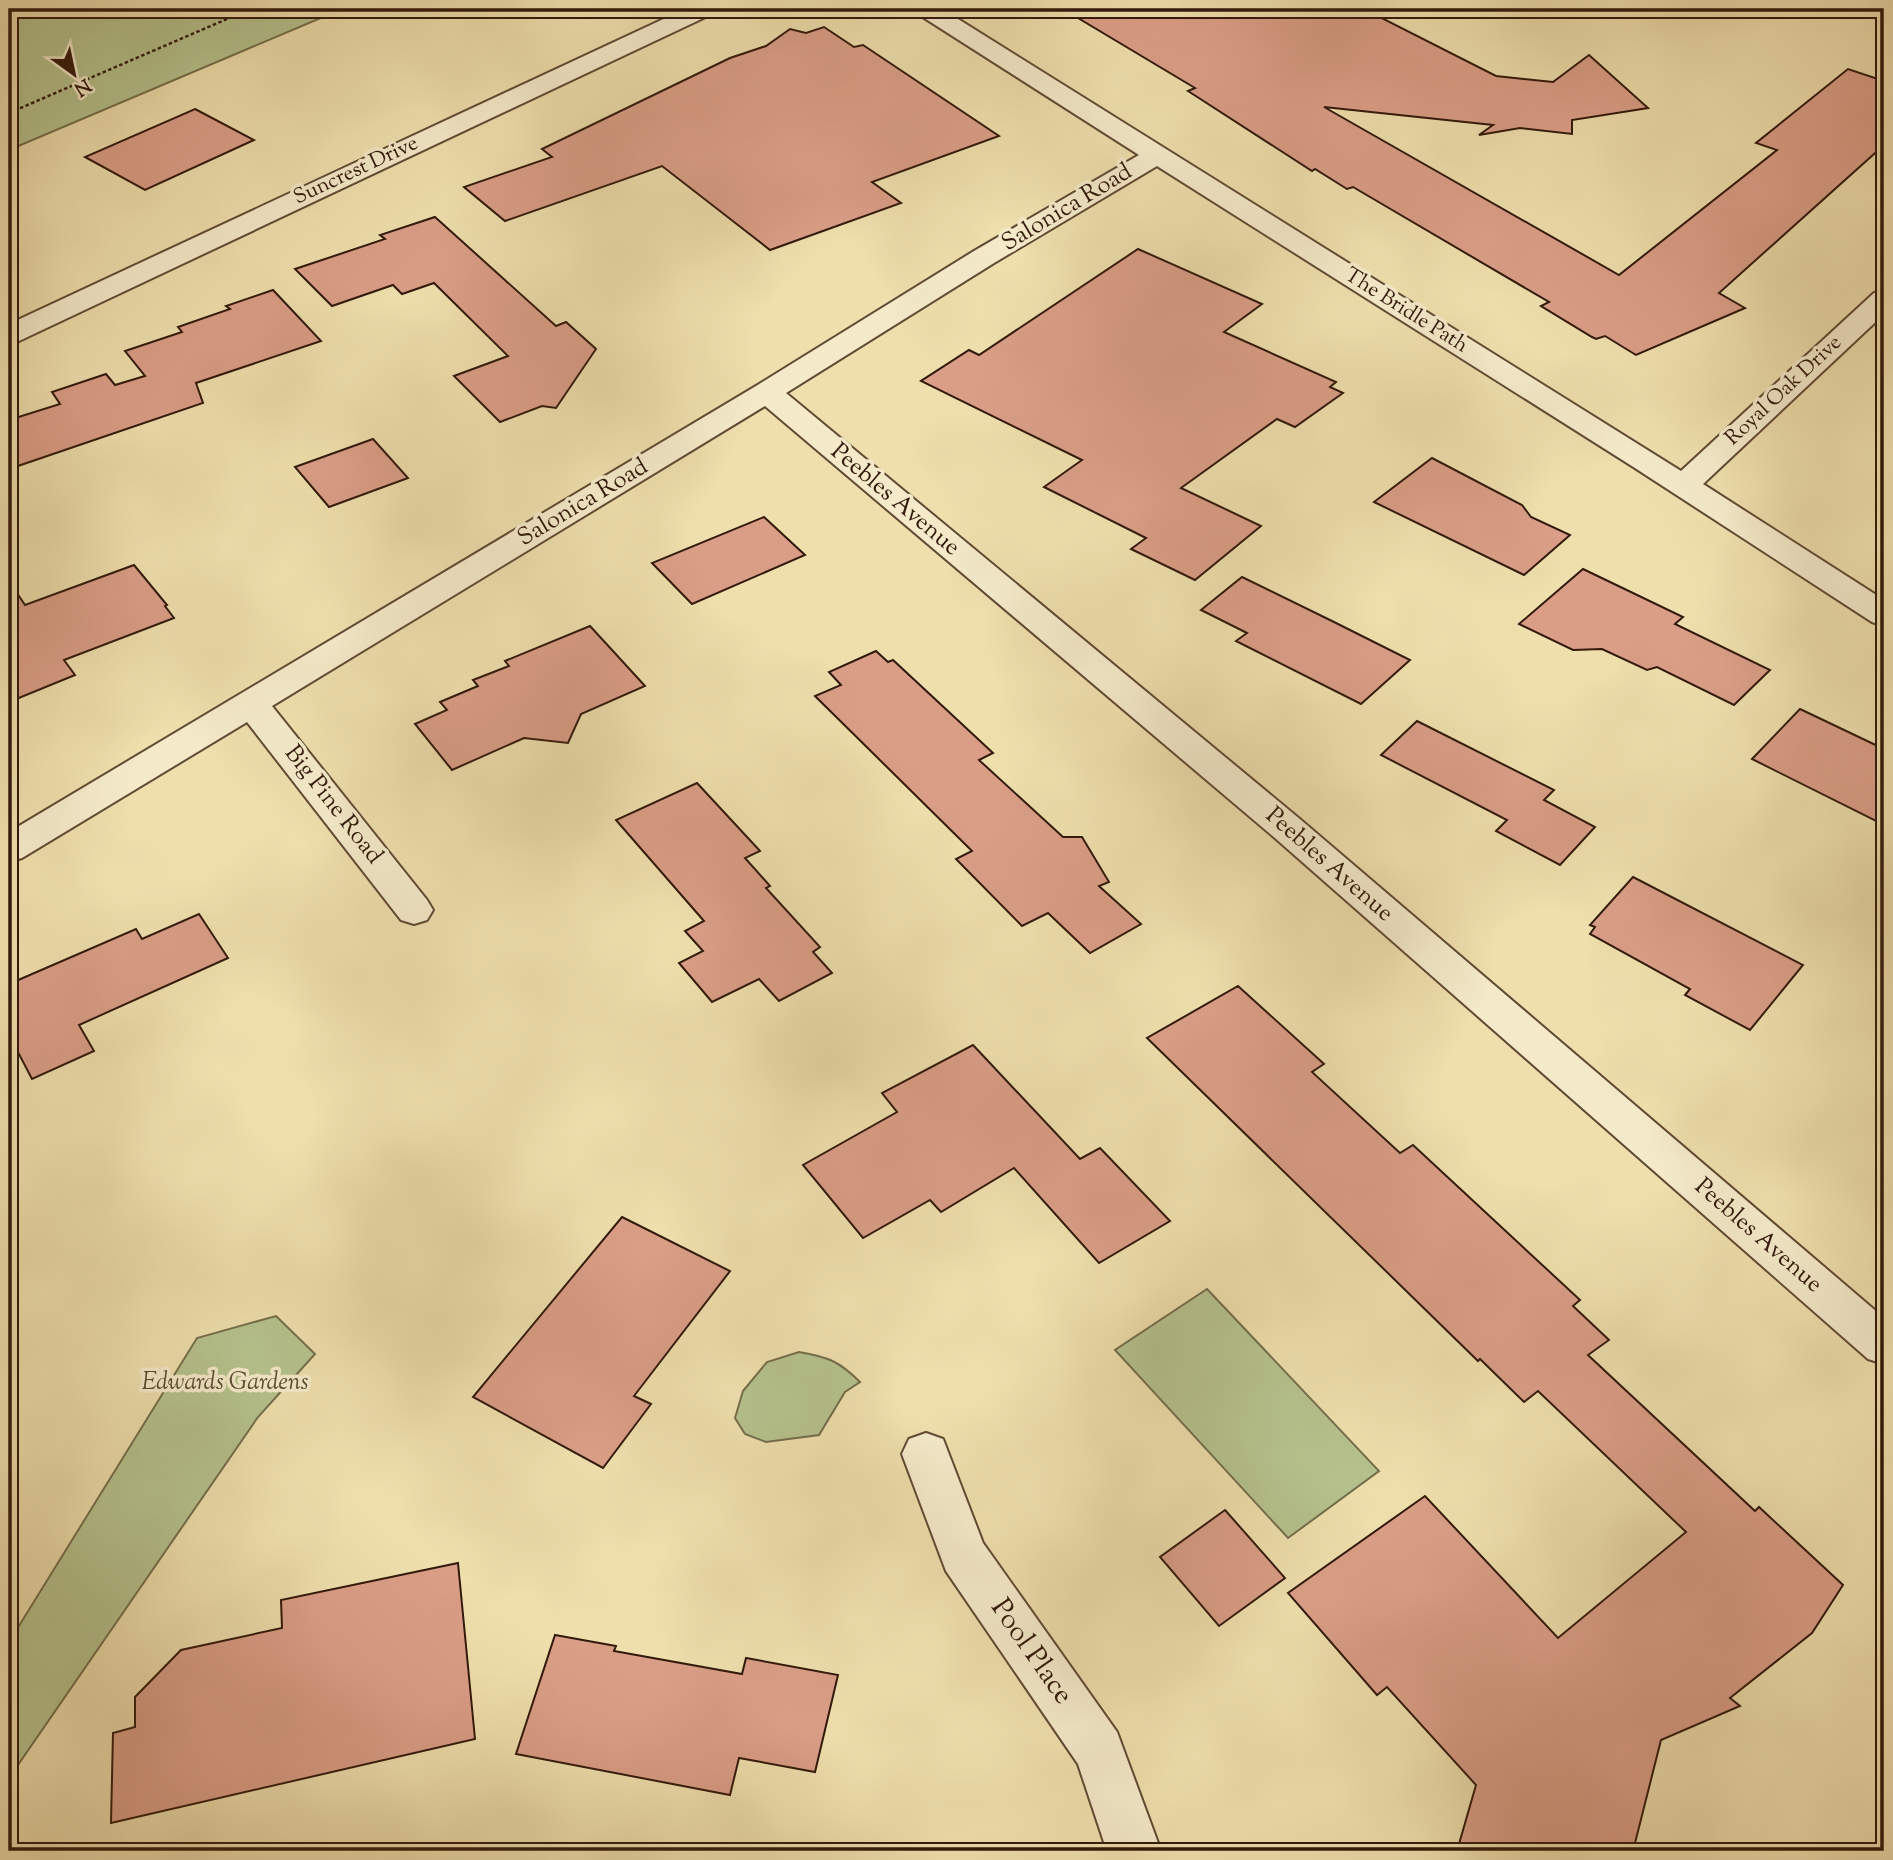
<svg xmlns="http://www.w3.org/2000/svg" width="1893" height="1860" font-family="'Sorts Mill Goudy',serif">
<style>
.green{fill:#b5c28d;stroke:#746e4c;stroke-width:2}
.building{fill:#da9e87;stroke:#32190b;stroke-width:2}
.lines{fill:none;stroke-linecap:round;stroke-linejoin:round}
.minor-casing{stroke:#614a34;stroke-width:4}
.path{stroke:#32190b;stroke-width:2.5;stroke-dasharray:3.5 2.5;stroke-linecap:butt}
.minor{fill:#f4eaca;fill-rule:evenodd}
.labels{text-anchor:middle;dominant-baseline:central;stroke-width:7;stroke-linejoin:round;paint-order:stroke}
.far-street-label{font-size:21px;fill:#32190b;stroke:#f4eaca}
.street-label{font-size:24px;fill:#32190b;stroke:#f4eaca}
.park-label{font-size:24px;font-style:italic;fill:#594c32;stroke:#f4eaca}
.near-street-label{font-size:28px;fill:#32190b;stroke:#f4eaca}
</style>
<rect width="100%" height="100%" fill="#eedfad"/>
<filter id="stains"><feTurbulence type="fractalNoise" baseFrequency=".00286" numOctaves="4"/><feColorMatrix values="0 0 0 0 .2 0 0 0 0 .09 0 0 0 0 .02 0 0 0 .5 -.17"/></filter>
<radialGradient id="worn" r=".72"><stop offset=".6" stop-color="#630" stop-opacity="0"/><stop offset="1" stop-color="#630" stop-opacity=".3"/></radialGradient>
<g class="green">
<polygon points="9,9 342,9 9,150"/>
<polygon points="1207,1289 1379,1471 1288,1538 1115,1350"/>
<polygon points="276,1316 315,1354 258,1417 9,1778 9,1642 197,1338"/>
<path d="M799,1352C828,1357 839,1361 860,1382L845,1392L819,1435L766,1442L745,1434L735,1418L743,1391L767,1362Z"/>
</g>
<g class="building">
<polygon points="1063,9 1343,9 1357,17 1370,12 1496,76 1553,82 1589,55 1648,108 1572,120 1572,134 1520,128 1479,135 1493,125 1324,107 1619,275 1777,150 1756,143 1848,69 1884,81 1884,145 1719,293 1745,308 1636,355 1605,336 1596,339 1592,337 1541,306 1549,302 1353,187 1347,189 1315,169 1312,171 1188,91 1195,88"/>
<polygon points="824,27 854,47 863,45 999,136 872,182 901,203 770,250 662,166 505,221 464,187 552,157 542,149 730,58 766,46 790,29 806,33"/>
<polygon points="195,109 254,140 145,190 85,157"/>
<polygon points="435,217 556,326 566,322 596,349 556,408 542,406 500,422 454,376 508,356 434,283 402,294 393,285 332,306 295,269 385,239 380,235"/>
<polygon points="1138,249 1262,304 1224,332 1336,382 1330,387 1343,393 1295,427 1277,419 1181,488 1261,526 1195,580 1131,549 1146,538 1044,487 1082,460 921,381 969,350 979,355"/>
<polygon points="273,290 321,341 196,383 203,403 9,469 9,420 60,404 52,392 106,374 115,385 145,376 125,351 182,332 178,327 230,309 226,306"/>
<polygon points="373,439 408,478 329,507 295,467"/>
<polygon points="1432,458 1522,505 1531,517 1570,535 1524,575 1374,502"/>
<polygon points="764,517 805,555 692,604 652,563"/>
<polygon points="134,565 167,605 165,606 174,618 64,660 75,675 9,702 9,581 25,605"/>
<polygon points="1583,569 1683,617 1675,624 1770,670 1734,705 1657,667 1647,670 1602,649 1573,650 1519,624"/>
<polygon points="1242,577 1334,622 1410,660 1361,704 1236,641 1247,633 1201,610"/>
<polygon points="590,626 645,686 581,714 568,743 524,738 452,770 415,724 447,710 440,702 478,686 473,680 509,666 505,661"/>
<polygon points="876,651 888,662 893,660 993,753 979,760 1063,837 1082,837 1109,882 1099,886 1141,924 1090,953 1048,913 1022,926 956,859 972,851 815,696 841,685 829,672"/>
<polygon points="1800,709 1884,749 1884,825 1752,759"/>
<polygon points="1417,721 1554,790 1544,800 1595,827 1560,865 1496,831 1507,820 1381,755"/>
<polygon points="697,783 760,851 745,858 770,886 766,888 820,947 813,952 832,973 779,1001 759,979 712,1002 679,963 703,951 685,931 704,921 616,820"/>
<polygon points="1633,877 1803,965 1750,1030 1685,995 1690,989 1590,934 1595,927 1590,925"/>
<polygon points="199,914 228,958 79,1025 94,1051 32,1079 9,1035 9,984 136,929 142,939"/>
<polygon points="1238,986 1324,1064 1312,1072 1400,1153 1413,1145 1580,1300 1573,1306 1609,1340 1588,1355 1755,1511 1759,1507 1843,1585 1812,1633 1730,1698 1740,1706 1661,1740 1633,1851 1457,1851 1476,1785 1387,1687 1377,1695 1288,1593 1425,1496 1558,1638 1686,1532 1538,1391 1524,1402 1480,1359 1478,1361 1147,1038"/>
<polygon points="973,1045 1080,1159 1100,1148 1170,1221 1099,1263 1014,1168 941,1212 930,1200 863,1238 803,1165 897,1112 882,1093"/>
<polygon points="622,1217 730,1271 634,1396 651,1404 603,1468 473,1397"/>
<polygon points="1225,1510 1285,1578 1219,1626 1160,1557"/>
<polygon points="458,1563 475,1739 111,1823 113,1733 135,1727 135,1697 181,1650 282,1628 281,1600"/>
<polygon points="555,1635 616,1646 614,1651 742,1674 746,1658 838,1675 815,1772 739,1758 730,1795 516,1754"/>
</g>
<g class="lines">
<defs>
<g id="minor">
<polygon points="685,9 716,9 712,14 19,341 9,344 9,324"/>
<polygon points="914,9 942,9 1681,471 1874,293 1884,291 1884,314 1703,484 1884,600 1884,626 1872,622 1635,468 1157,166 994,263 786,393 1301,820 1884,1318 1884,1364 1868,1359 1275,838 765,406 272,706 427,900 433,910 427,920 414,924 401,920 247,722 22,858 9,862 9,832 756,386 974,251 1139,155 918,14"/>
<polygon points="926,1433 943,1439 983,1543 1117,1732 1161,1851 1107,1851 1078,1764 946,1571 902,1454 909,1439"/>
</g>
</defs>
<use href="#minor" class="minor-casing"/>
<polyline class="path" points="9,113 250,9"/>
<use href="#minor" class="minor"/>
</g>
<g class="labels">
<g class="far-street-label">
<text transform="translate(356 171) rotate(-25)">Suncrest Drive</text>
<text transform="translate(1406 311) rotate(32)">The Bridle Path</text>
<text transform="translate(1784 391) rotate(-43)">Royal Oak Drive</text>
</g>
<g class="street-label">
<text transform="translate(1067 208) rotate(-31)">Salonica Road</text>
<text transform="translate(895 500) rotate(40)">Peebles Avenue</text>
<text transform="translate(583 503) rotate(-31)">Salonica Road</text>
<text transform="translate(333 805) rotate(52)">Big Pine Road</text>
<text transform="translate(1329 865) rotate(41)">Peebles Avenue</text>
<text transform="translate(1758 1236) rotate(41)">Peebles Avenue</text>
</g>
<g class="park-label">
<text x="225" y="1383">Edwards Gardens</text>
</g>
<g class="near-street-label">
<text transform="translate(1031 1652) rotate(55)">Pool Place</text>
</g>
</g>
<rect width="1893" height="1860" fill="none" stroke="#eedfad" stroke-width="35"/>
<rect x="10" y="10" width="1872" height="1839" fill="none" stroke="#32190b" stroke-width="3.5"/>
<rect x="18" y="18" width="1858" height="1825" fill="none" stroke="#32190b" stroke-width="2"/>
<g transform="translate(74 74) rotate(147)" stroke="#f4eaca" stroke-width="5" paint-order="stroke">
<path d="M0-5L12 26L0 18L-12 26Z" fill="#32190b"/>
<text y="-10" font-size="19" font-weight="bold" text-anchor="middle" fill="#32190b">N</text>
</g>
<rect width="100%" height="100%" filter="url(#stains)"/>
<rect width="100%" height="100%" fill="url(#worn)"/>
</svg>
